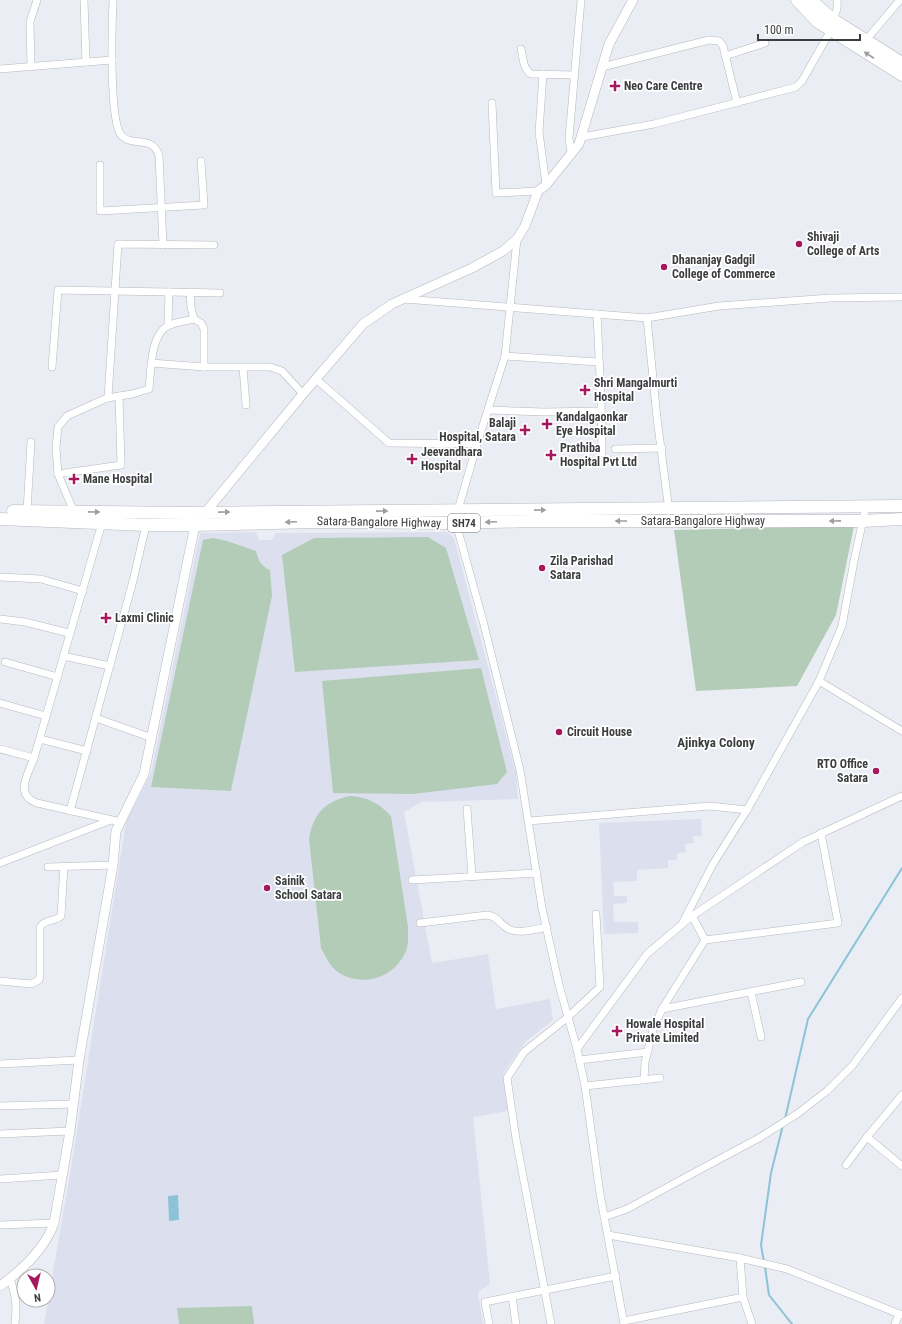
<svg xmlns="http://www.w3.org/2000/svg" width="902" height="1324" font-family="'Roboto Condensed',sans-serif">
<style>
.built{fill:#dce0ee}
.green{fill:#b3ccb7}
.water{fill:#8dc3d6}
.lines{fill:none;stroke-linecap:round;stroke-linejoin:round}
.stream{stroke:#8dc3d6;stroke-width:2}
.minor-casing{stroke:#b6b8bf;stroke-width:8}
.tertiary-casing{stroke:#b6b8bf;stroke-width:10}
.primary-casing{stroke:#b6b8bf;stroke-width:13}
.minor{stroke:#fff;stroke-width:7}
.tertiary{stroke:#fff;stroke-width:9}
.primary{stroke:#fff;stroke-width:12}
.oneway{fill:#9e9e9f}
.poi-dot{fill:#a5185d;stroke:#fff;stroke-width:1.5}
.labels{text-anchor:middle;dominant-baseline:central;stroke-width:3.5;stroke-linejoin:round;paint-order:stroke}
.shield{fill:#fff;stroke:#767779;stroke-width:1}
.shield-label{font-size:11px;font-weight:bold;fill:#3c3d3f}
.poi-label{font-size:12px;font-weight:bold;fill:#3c3d3f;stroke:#fff;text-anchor:start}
.street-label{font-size:12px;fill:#3c3d3f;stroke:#fff}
.neighbourhood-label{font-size:13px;font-weight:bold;fill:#3c3d3f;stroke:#fff}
</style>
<rect width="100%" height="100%" fill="#ebedf4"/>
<g class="built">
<polygon points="256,532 259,540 272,540 276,533 447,532 454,538 516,773 518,799 422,802 404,812 432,963 488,954 496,1009 550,999 553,1020 525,1042 503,1074 508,1111 473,1117 490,1284 478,1292 483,1324 44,1324 70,1174 126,822 151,773 200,533"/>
<polygon points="701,819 702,836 693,836 694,843 685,844 686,852 677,853 677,860 668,860 668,868 637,870 637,881 613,882 614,896 627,896 627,903 613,904 614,922 638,922 638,933 604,934 599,823"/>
</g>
<g class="green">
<polygon points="854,526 836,615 797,686 696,691 674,530"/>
<polygon points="428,537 446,548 479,660 295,672 282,555 314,538"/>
<path d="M213,538L227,541L256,551C258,560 261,566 270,570L272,596L231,791L151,787L203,540Z"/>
<polygon points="481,668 507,772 497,784 413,794 333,793 322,681"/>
<path d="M350,796C367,797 379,803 391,816L408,927C408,935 409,943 406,951C395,977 364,988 339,973C330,967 326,957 321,948L309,839C313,814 325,801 350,796Z"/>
<polygon points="252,1306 254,1324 179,1324 177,1308"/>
</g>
<polygon class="water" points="178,1195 179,1220 169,1221 168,1196"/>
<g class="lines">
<g class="stream">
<polyline points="785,1119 808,1019 902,868"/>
<polyline points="764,1262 761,1245 771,1173 783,1125"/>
<polyline points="765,1267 769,1295 792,1324"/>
</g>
<defs>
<g id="minor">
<polyline points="84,0 86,62"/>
<path d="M113,0C112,23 109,119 121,135C132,148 153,134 159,156L163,245"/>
<path d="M832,19C837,13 838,7 837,0"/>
<polyline points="866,40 900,0"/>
<path d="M521,49C523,57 523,69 531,74L575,75"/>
<polyline points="725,56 765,43"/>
<polyline points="31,67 30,22 37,0"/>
<polyline points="602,67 709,40 719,41 723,46 737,103"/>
<polyline points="0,69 112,60"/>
<polyline points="543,74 539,132 546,185"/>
<polyline points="492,103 496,193 538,191"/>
<polyline points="582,137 654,124 796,87 802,81 831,30"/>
<polyline points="571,153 569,138 581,0"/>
<polyline points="100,165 100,211 204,205 201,161"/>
<polyline points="517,239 505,356 477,444 458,510 456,523 483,621 520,770 542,908 559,985 577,1049"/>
<polyline points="169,292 220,293"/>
<polyline points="190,292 191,307 194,319 201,323 204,329 204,367"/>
<polyline points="404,299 647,318 719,306 830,298 902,297"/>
<polyline points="597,314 601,398 602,453"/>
<polyline points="647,318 657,418 669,511"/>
<polyline points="505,356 598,362"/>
<polyline points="151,363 204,367 270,367 282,371 303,394"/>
<polyline points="52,367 58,290 169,292 168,325"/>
<polyline points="243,368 246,405"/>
<polyline points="316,379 389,443 477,444"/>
<polyline points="108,398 118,244 214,245"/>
<polyline points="488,410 544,412 601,411"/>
<polyline points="615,449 662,448"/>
<polyline points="58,474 121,465 119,396"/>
<polyline points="27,511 31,442"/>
<path d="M74,512L58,474L56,448L58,427L67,416L107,398L132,394L149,389C151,372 150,332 170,325C177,322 186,321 194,319"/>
<path d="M102,523L34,758C28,774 14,795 37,803L121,822"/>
<polyline points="0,577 41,579 83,591"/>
<polyline points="0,619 25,622 69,633"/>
<polyline points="63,656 110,666"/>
<polyline points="5,662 58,677"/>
<polyline points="819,681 902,731"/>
<polyline points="0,703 46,716"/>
<polyline points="96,718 152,738"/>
<polyline points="40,739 87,751"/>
<polyline points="0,749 34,758"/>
<polyline points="467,809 472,876"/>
<polyline points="70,811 133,581 146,525"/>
<polyline points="529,821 710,806 747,810"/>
<polyline points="0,863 111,820"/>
<polyline points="48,867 113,865"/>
<polyline points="412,880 537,873"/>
<polyline points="683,922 713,864 747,810 819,681 842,626 854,561 866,506"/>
<path d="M420,923L487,915C497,916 499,923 507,928C517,935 536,929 547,927"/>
<polyline points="705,940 838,923 821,833"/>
<path d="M0,981L31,984L39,980L40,976V927C45,919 55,922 61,916L64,866"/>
<polyline points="751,992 761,1037"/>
<polyline points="662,1009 801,982"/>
<polyline points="579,1060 648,1052"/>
<polyline points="0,1064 79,1060"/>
<polyline points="644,1080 645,1062 653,1030 662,1009 705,940 692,916"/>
<polyline points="585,1086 660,1078"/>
<polyline points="0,1106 74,1104"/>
<polyline points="0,1134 70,1131"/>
<polyline points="867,1137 902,1166"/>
<polyline points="846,1165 867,1137 902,1095"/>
<polyline points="0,1179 62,1175"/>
<polyline points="604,1217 627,1209 701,1169 759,1138 797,1114 827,1091 853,1065 902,998"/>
<polyline points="0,1225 54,1223"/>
<polyline points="608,1235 740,1258 787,1269 902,1315"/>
<path d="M10,1279C16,1296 17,1306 15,1324"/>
<polyline points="512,1297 516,1324"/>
<polyline points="743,1297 752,1324"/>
<polyline points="624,1321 743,1297 740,1258"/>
<polyline points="489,1324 485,1302 616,1276"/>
<polyline points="551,1324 516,1139 507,1078 524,1052 568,1017 600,987 596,914"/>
<polyline points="624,1324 600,1194 585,1086 577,1049 647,954 692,916 803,842 902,796"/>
<polyline points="895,1324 899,1314"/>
</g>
<path id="tertiary" d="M0,1286C22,1270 45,1249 54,1223L70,1131L79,1060L113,865L116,831L144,774L195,525L303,394L363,324L392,304L472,268L503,251L517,239L525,226L538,191L546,185L579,144L609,44L633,0"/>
<g id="primary">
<polyline points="797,0 818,22 902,75"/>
<polyline points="811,0 832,19 902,63"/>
<polyline points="13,511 188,513 902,506"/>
<polyline points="0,519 146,525 195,525 314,522 456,523 533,521 862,521 902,519"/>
</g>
</defs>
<use href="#minor" class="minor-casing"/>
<use href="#tertiary" class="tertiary-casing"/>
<use href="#primary" class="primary-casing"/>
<use href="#minor" class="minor"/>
<use href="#tertiary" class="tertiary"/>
<use href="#primary" class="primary"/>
</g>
<defs><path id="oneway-solid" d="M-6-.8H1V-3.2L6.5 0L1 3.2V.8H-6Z"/></defs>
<g class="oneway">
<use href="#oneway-solid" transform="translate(869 55) rotate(-147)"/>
<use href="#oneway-solid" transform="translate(540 510) rotate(-1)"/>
<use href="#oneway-solid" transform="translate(382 511) rotate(-1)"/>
<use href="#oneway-solid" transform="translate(94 512) rotate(1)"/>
<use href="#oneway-solid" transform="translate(224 512) rotate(-1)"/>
<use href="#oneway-solid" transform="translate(621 521) rotate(180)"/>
<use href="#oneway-solid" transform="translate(835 521) rotate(179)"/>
<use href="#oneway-solid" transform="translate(291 522) rotate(178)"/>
<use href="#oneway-solid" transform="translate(491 522) rotate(178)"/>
</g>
<g class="poi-dot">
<path d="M613 80h4v4h4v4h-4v4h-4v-4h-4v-4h4z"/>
<circle cx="799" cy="244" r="4"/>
<circle cx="664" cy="267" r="4"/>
<path d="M583 384h4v4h4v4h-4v4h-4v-4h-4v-4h4z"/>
<path d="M545 418h4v4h4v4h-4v4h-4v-4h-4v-4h4z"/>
<path d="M523 424h4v4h4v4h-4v4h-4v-4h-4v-4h4z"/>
<path d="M549 449h4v4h4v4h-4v4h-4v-4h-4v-4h4z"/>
<path d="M410 453h4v4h4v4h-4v4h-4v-4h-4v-4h4z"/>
<path d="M72 473h4v4h4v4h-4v4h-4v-4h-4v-4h4z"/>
<circle cx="542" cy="568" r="4"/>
<path d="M104 612h4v4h4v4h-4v4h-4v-4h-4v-4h4z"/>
<circle cx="559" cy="732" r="4"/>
<circle cx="876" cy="771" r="4"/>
<circle cx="267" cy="888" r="4"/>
<path d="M615 1025h4v4h4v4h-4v4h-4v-4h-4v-4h4z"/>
</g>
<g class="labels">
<rect class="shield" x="448" y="514" width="32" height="18" rx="3"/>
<g class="shield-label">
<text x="464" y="523">SH74</text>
</g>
<g class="poi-label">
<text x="624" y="86">Neo Care Centre</text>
<text x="807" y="237">Shivaji<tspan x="807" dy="14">College of Arts</tspan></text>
<text x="672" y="260">Dhananjay Gadgil<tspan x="672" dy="14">College of Commerce</tspan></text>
<text x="594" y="383">Shri Mangalmurti<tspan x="594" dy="14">Hospital</tspan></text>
<text x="556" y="417">Kandalgaonkar<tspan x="556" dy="14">Eye Hospital</tspan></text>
<text x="516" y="423" text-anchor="end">Balaji<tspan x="516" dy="14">Hospital, Satara</tspan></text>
<text x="560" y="448">Prathiba<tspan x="560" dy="14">Hospital Pvt Ltd</tspan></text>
<text x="421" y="452">Jeevandhara<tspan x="421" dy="14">Hospital</tspan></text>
<text x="83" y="479">Mane Hospital</text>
<text x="550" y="561">Zila Parishad<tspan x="550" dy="14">Satara</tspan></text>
<text x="115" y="618">Laxmi Clinic</text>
<text x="567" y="732">Circuit House</text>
<text x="868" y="764" text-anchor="end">RTO Office<tspan x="868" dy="14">Satara</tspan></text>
<text x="275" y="881">Sainik<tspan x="275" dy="14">School Satara</tspan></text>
<text x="626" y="1024">Howale Hospital<tspan x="626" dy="14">Private Limited</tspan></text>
</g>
<g class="street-label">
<text x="703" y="521">Satara-Bangalore Highway</text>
<text transform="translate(379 522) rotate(1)">Satara-Bangalore Highway</text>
</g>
<g class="neighbourhood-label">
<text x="716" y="742">Ajinkya Colony</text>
</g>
</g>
<g transform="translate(36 1288) rotate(172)"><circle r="19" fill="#ffffff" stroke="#b1b1b2"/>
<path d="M0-3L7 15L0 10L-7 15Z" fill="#a5185d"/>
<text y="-6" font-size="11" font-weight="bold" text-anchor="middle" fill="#3c3d3f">N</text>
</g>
<path d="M758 34v6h102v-6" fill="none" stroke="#3c3d3f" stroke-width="2"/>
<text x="764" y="34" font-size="12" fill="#3c3d3f" stroke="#ffffff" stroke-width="3" paint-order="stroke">100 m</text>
</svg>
